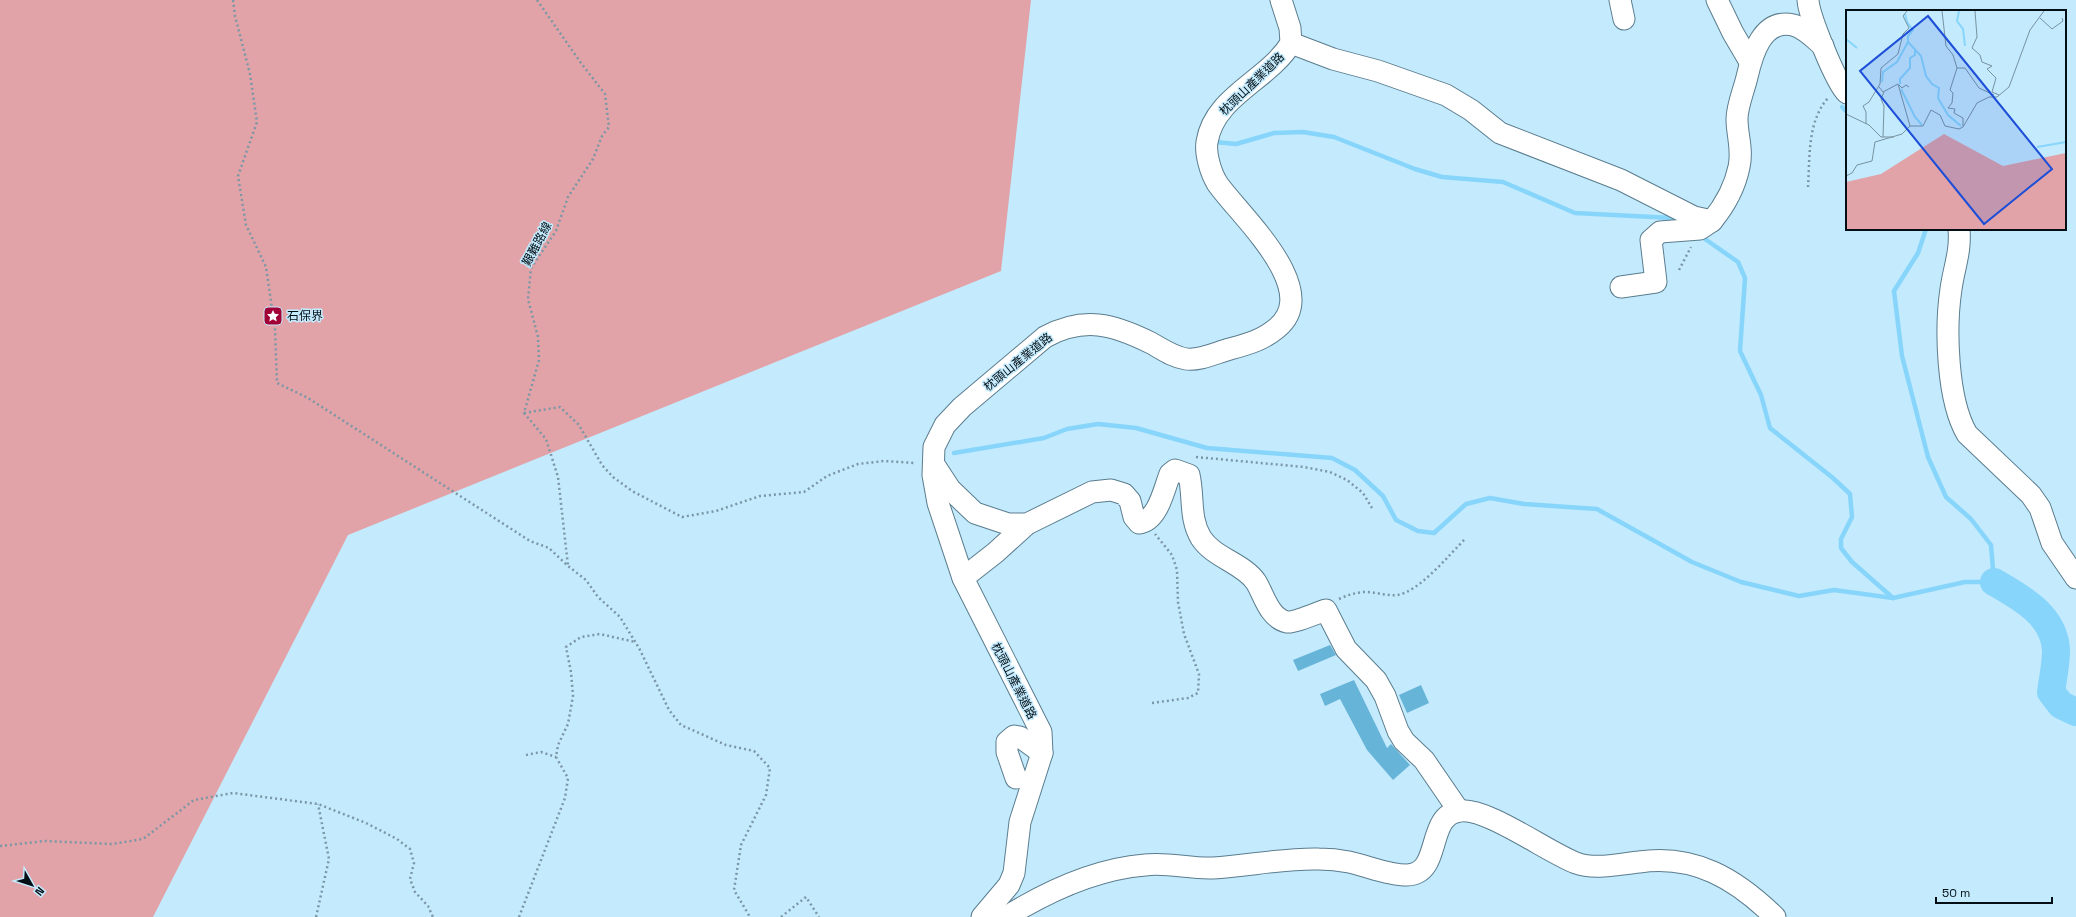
<svg xmlns="http://www.w3.org/2000/svg" width="2076" height="917" font-family="'Space Grotesk','Noto Sans TC',sans-serif">
<style>
.green{fill:#e1a3a8}
.lines{fill:none;stroke-linecap:round;stroke-linejoin:round}
.stream{stroke:#87d5fb;stroke-width:4.5}
.river{stroke:#87d5fb;stroke-width:28}
.building{fill:#67b4d9}
.minor-casing{stroke:#5a7d8e;stroke-width:23}
.path{stroke:#7b97a5;stroke-width:2.5;stroke-dasharray:2 3;stroke-linecap:butt}
.minor{stroke:#fff;stroke-width:21}
.labels{text-anchor:middle;dominant-baseline:central;stroke-width:3;stroke-linejoin:round;paint-order:stroke}
.street-label{font-size:12px;fill:#030f15;stroke:#c4eafd}
.poi-label{font-size:12px;fill:#030f15;stroke:#c4eafd;text-anchor:start}
.inset-river{fill:none;stroke:#87d5fb;stroke-width:2}
.inset-road{fill:none;stroke:#7792a0;stroke-width:1}
.view{fill:#1d4ed8;fill-opacity:0.15;stroke:#1d4ed8;stroke-width:2}
.inset-edge{fill:none;stroke:#030f15;stroke-width:2}
</style>
<rect width="100%" height="100%" fill="#c4eafd"/>
<polygon class="green" points="0,0 1031,0 1001,271 348,535 153,917 0,917"/>
<g class="lines">
<g class="stream">
<polyline points="1842,107 1847,112"/>
<polyline points="1215,142 1236,144 1274,133 1303,132 1334,137 1415,169 1442,177 1503,182 1575,213 1672,218 1680,223"/>
<polyline points="1705,239 1738,262 1745,278 1740,351 1761,395 1770,428 1833,478 1850,494 1852,517 1841,539 1841,548 1852,562 1893,598"/>
<polyline points="954,453 1044,438 1067,429 1098,424 1136,428 1207,448 1332,458 1355,470 1383,496 1396,520 1418,531 1434,533 1466,504 1490,498 1524,504 1597,509 1692,562 1741,582 1799,596 1834,590 1893,598 1965,582 1994,582 1991,545 1971,519 1946,497 1928,457 1902,356 1894,291 1918,253 1926,229"/>
</g>
<path class="river" d="M1994,582C2022,598 2055,616 2056,651C2056,664 2053,678 2051,692L2061,705L2076,712"/>
</g>
<g class="building">
<polygon points="1330,645 1336,655 1298,671 1293,660"/>
<polygon points="1354,680 1387,748 1391,744 1410,765 1393,780 1367,750 1340,699 1325,706 1320,694"/>
<polygon points="1421,685 1429,703 1407,713 1399,695"/>
</g>
<g class="lines">
<defs>
<g id="minor">
<polyline points="1620,0 1624,19"/>
<polyline points="1717,0 1733,33 1750,62"/>
<path d="M1808,0C1809,16 1836,83 1847,93"/>
<path d="M1291,43L1333,59L1378,71L1446,95L1471,110L1500,133L1621,180L1694,217L1712,221C1725,205 1735,187 1739,167C1743,149 1737,136 1737,119C1737,106 1744,90 1747,77C1752,55 1762,18 1793,25C1805,28 1815,39 1823,46"/>
<path d="M1959,229C1961,252 1954,267 1951,289C1945,329 1947,400 1967,434L2031,495L2040,508L2052,543L2076,578"/>
<polyline points="1621,287 1656,282 1651,240 1660,232 1700,229 1712,221"/>
<path d="M935,466L950,489L975,513L1008,524H1027L1092,492L1111,490L1124,494L1130,501L1134,517L1139,523C1158,521 1164,489 1170,474L1175,470L1189,475C1194,496 1189,518 1201,538C1214,558 1243,563 1256,582C1264,595 1269,618 1287,622C1294,623 1317,613 1326,610L1346,649L1376,680L1385,696L1398,731L1404,741L1424,760L1459,811"/>
<polyline points="963,578 995,553 1027,524"/>
<polyline points="1016,778 1007,752 1007,742 1014,736 1020,737 1042,753"/>
<path d="M982,917L1009,885L1014,873L1020,822L1042,753L1041,732L963,578L938,503L933,475L934,447L945,425L962,407L1045,337C1084,316 1113,324 1151,343C1162,349 1173,357 1186,359C1200,361 1218,352 1230,349C1248,344 1263,340 1277,328C1324,289 1238,214 1217,183C1211,173 1205,154 1207,142C1214,96 1269,80 1291,43L1290,28L1281,0"/>
<path d="M1006,917C1048,891 1095,869 1145,865C1167,862 1190,869 1213,868C1248,866 1283,858 1319,859C1328,859 1339,860 1349,862C1368,866 1387,875 1407,875C1443,874 1425,815 1460,811C1486,807 1549,853 1576,863C1595,870 1618,864 1639,862C1695,854 1736,879 1775,917"/>
</g>
</defs>
<use href="#minor" class="minor-casing"/>
<g class="path">
<polyline points="233,0 235,16 250,74 257,122 238,176 246,225 266,267 275,329 277,383 308,398 530,541 549,548 568,566 586,580 598,597 620,617 639,648 669,710 681,725 726,745 754,751 770,768 766,795 741,845 734,890 750,917"/>
<polyline points="537,0 581,63 605,94 609,127 602,136 593,159 568,197 556,231 531,268 528,299 538,337 539,360 524,413 546,439 558,477 568,566"/>
<path d="M1808,187C1810,157 1807,122 1828,98"/>
<polyline points="1679,270 1691,247"/>
<polyline points="524,413 560,407 579,425 602,465 613,477 632,491 682,517 716,511 760,496 804,492 827,476 858,464 884,461 915,463"/>
<polyline points="1196,457 1304,467 1330,472 1347,480 1363,493 1372,508"/>
<path d="M1339,599C1348,595 1357,592 1366,592C1376,592 1386,596 1397,595C1419,592 1449,555 1465,539"/>
<polyline points="1152,703 1188,698 1198,693 1199,674 1184,634 1178,602 1177,570 1172,555 1155,534"/>
<polyline points="526,755 541,752 556,757"/>
<polyline points="0,846 45,841 112,844 143,839 194,800 233,793 318,804 366,823 397,839 410,849 414,863 410,879 415,892 428,906 433,917"/>
<polyline points="316,917 329,859 318,804"/>
<polyline points="519,917 565,798 568,778 556,757 558,745 568,724 573,696 571,672 566,647 581,637 600,634 635,642"/>
<polyline points="781,917 806,897 819,917"/>
</g>
<use href="#minor" class="minor"/>
</g>
<defs>
<symbol id="sight-square" viewBox="-11 -11 22 22"><rect x="-9" y="-9" width="18" height="18" rx="4" fill="#a10136" stroke="#c4eafd"/><path d="M0-6L1.8-2.2L6-1.7L2.9 1.2L3.7 5.4L0 3.3L-3.7 5.4L-2.9 1.2L-6-1.7L-1.8-2.2Z" fill="#fff"/></symbol>
</defs>
<g fill-rule="evenodd">
<use href="#sight-square" x="262" y="305" width="22" height="22"/>
</g>
<g class="labels">
<g class="street-label">
<text transform="translate(1252 84) rotate(-44)">枕頭山產業道路</text>
<text transform="translate(537 244) rotate(-62)">艱難路線</text>
<text transform="translate(1018 362) rotate(-39)">枕頭山產業道路</text>
<text transform="translate(1014 681) rotate(63)">枕頭山產業道路</text>
</g>
<g class="poi-label">
<text x="287" y="316">石保界</text>
</g>
</g>
<g transform="translate(1846 10)">
<rect width="220" height="220" fill="#c4eafd"/>
<path d="M98,124L157,156L220,143V219H0V172L35,164Z" fill="#e1a3a8"/>
<path class="inset-river" d="M113,1L111,11L117,19L119,36M59,4L61,12L67,20L62,26V32M0,29L11,38M36,72L37,62L51,52L62,32L75,46L80,66L86,74L93,78L92,88L102,105L115,116M54,74V69L64,58V48L69,45V40M55,79L69,107L76,115M191,137L220,132"/>
<path class="inset-road" d="M96,1L100,36L107,45L111,58H119L133,78L148,85M129,1L131,27L126,38L134,45L136,52L146,56L141,59L150,68L146,82L153,85M194,8L206,19L217,11L216,8M111,58L104,80L107,83L106,93L102,98L109,99L108,103L117,108V116M53,75L56,78L60,75L63,77M33,77L37,82L52,74L64,116M0,104L23,115L35,127H48M20,114V102L17,96L23,92L34,74L35,58L52,44L57,24L63,18L57,6L61,1M37,127L38,96L35,89L38,82M0,166L6,163L11,155L26,151L29,132L56,124L64,116H77L85,100L94,105L99,116L113,119L117,117L131,93L143,87H151L163,77L184,20L198,1"/>
<path class="view" d="M82,6L206,159L138,214L14,61Z"/>
<rect width="220" height="220" class="inset-edge"/>
</g>
<g transform="translate(32 885) rotate(129)" stroke="#c4eafd" stroke-width="3" paint-order="stroke">
<path d="M0-3L7 15L0 10L-7 15Z" fill="#030f15"/>
<text y="-6" font-size="11" font-weight="bold" text-anchor="middle" fill="#030f15">N</text>
</g>
<path d="M1936 897v6h116v-6" fill="none" stroke="#030f15" stroke-width="2"/>
<text x="1942" y="897" font-size="12" fill="#030f15" stroke="#c4eafd" stroke-width="3" paint-order="stroke">50 m</text>
</svg>
